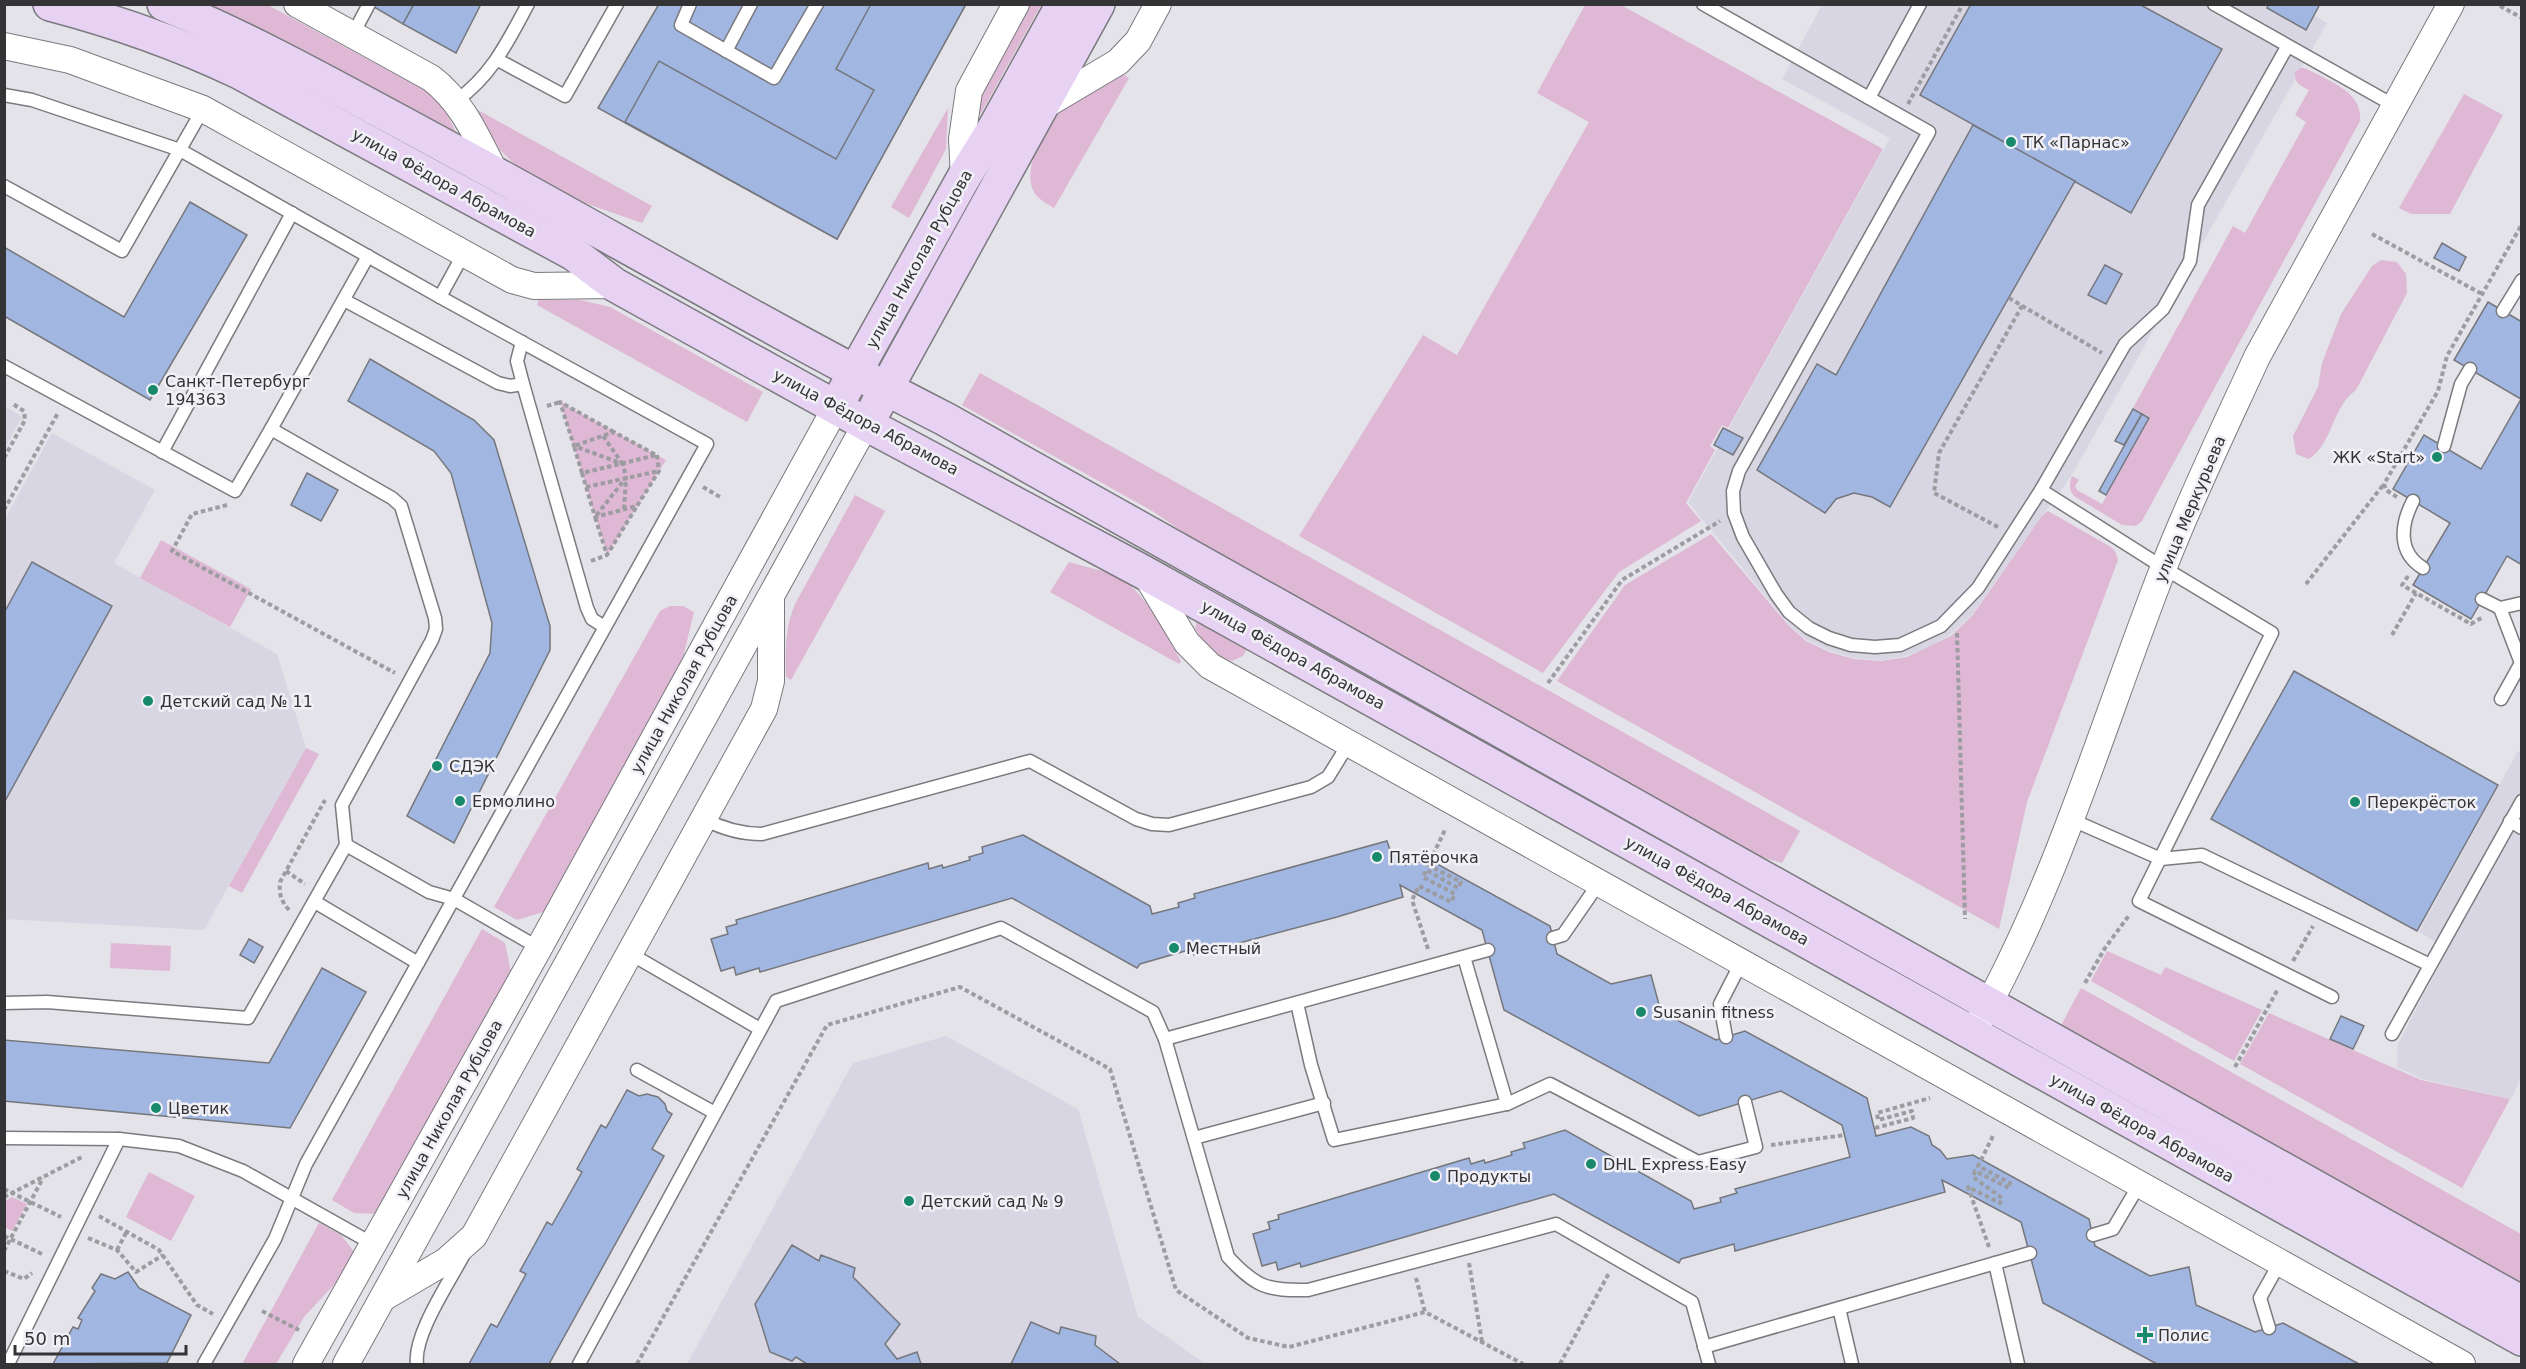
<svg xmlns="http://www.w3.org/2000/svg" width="2526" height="1369" font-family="'DejaVu Sans',sans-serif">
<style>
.built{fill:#d7d6e2}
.green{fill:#deb8d4}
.building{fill:#a1b7e2;stroke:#75777c;stroke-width:1.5}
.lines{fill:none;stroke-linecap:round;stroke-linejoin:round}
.lane-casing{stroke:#7a7a7f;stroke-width:15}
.street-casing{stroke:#7a7a7f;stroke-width:28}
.secondary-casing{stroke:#7a7a7f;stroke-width:36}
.path{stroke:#9c9ca1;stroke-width:4;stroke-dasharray:4.5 3;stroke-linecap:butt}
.lane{stroke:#fff;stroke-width:12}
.street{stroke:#fff;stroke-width:26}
.secondary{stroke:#e7d2f3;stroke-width:33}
.poi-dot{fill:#18896a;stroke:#f0f0f6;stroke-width:2}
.labels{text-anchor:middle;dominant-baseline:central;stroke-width:5;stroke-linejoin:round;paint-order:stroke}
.poi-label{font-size:16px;fill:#343436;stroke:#f0f0f6;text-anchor:start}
.street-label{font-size:16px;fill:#343436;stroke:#f0f0f6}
</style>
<rect width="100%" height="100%" fill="#e3e3e9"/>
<g class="built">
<polygon points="2295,4 2327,23 2071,476 1971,616 1950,635 1931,646 1906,656 1882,660 1854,658 1830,651 1807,640 1790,626 1688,502 1890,138 1782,79 1822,5"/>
<polygon points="5,406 22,417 5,448"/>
<polygon points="52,433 155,490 114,563 277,654 306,748 204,930 5,919 5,519"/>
<polygon points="2518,751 2522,753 2521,1078 2511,1099 2422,1079 2397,1067 2398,1044 2448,949 2419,932"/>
<polygon points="946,1036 1078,1109 1138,1317 1206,1364 687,1364 853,1063"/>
</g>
<g class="green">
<polygon points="266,4 426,91 442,105 457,134 205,5"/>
<polygon points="1027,5 1041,5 980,115 977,113 980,95"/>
<polygon points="1585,5 1621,5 1883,149 1728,428 1722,425 1710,446 1715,450 1686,503 1701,521 1619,572 1543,673 1299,536 1423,335 1457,355 1589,122 1537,93"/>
<path d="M2300,68H2305C2328,81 2363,91 2360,121L2142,521L2136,526L2122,525L2074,496C2069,489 2069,484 2072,476L2079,480L2075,486L2077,490L2102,504L2150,417L2133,408L2233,226L2245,233L2306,122L2295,115L2309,90C2300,85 2294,84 2295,72Z"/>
<path d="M1123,74L1129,78L1054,208C1046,203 1037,199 1033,190C1023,168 1044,124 1062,110C1081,97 1103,86 1123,74Z"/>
<polygon points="2464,94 2503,115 2450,214 2411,214 2399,208"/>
<polygon points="948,108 946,149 909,218 891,207"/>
<polygon points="476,109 652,206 642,223 576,200 516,166 500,150"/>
<path d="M2381,260L2397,262L2406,274L2407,293L2356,390C2332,407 2333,443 2309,459L2296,454L2293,436L2318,387L2322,363L2341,314L2372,266Z"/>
<polygon points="539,300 580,300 610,307 763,392 747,422 537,305"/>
<polygon points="980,373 1800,831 1782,863 1731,848 1253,581 1154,512 962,405"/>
<polygon points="560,402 666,460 607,555"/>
<path d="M855,495L885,511L791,680L786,677C785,651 785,628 795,604Z"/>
<polygon points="2048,511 2111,547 2115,551 2118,560 2027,802 1999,929 1557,681 1625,585 1711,534 1789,626 1806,641 1829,652 1854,659 1881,661 1907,657 1951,636 1972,616 2042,516"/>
<polygon points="161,540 251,589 230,627 140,578"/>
<path d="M1069,562C1085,567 1105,570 1119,578C1148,594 1165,634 1181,661L1179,664L1050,592Z"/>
<polygon points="670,606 683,606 694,612 682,662 546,911 517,920 494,907 660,611"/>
<path d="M1197,622L1247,649L1243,656L1232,661C1214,657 1204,643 1195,628Z"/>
<polygon points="306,748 319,754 242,893 229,886"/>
<polygon points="482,929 505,943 511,972 378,1214 354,1213 332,1200"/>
<polygon points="111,943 171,946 170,971 110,968"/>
<polygon points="2107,951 2161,975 2165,967 2262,1010 2234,1061 2091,981"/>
<polygon points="2081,988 2521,1234 2521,1289 2058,1031"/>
<polygon points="2269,1013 2421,1080 2510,1099 2462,1188 2240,1064"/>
<polygon points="149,1172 195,1196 171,1241 126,1217"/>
<polygon points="12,1197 27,1204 12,1231 4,1227 5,1201"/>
<polygon points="319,1223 341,1235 356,1254 344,1274 304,1317 276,1364 242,1364"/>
</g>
<g class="building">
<polygon points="369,4 414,4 403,24"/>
<polygon points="414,4 481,4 456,53 403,24"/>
<polygon points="659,4 966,4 837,239 598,108"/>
<polygon points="871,4 966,4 837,239 625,122 659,61 836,159 874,90 836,69"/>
<polygon points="1971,4 2139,4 2222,49 2131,213 1920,95"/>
<polygon points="2269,4 2320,4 2306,30 2267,8"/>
<polygon points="1973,125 2075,181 1890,507 1872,497 1854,493 1836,499 1825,513 1757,470 1817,364 1836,375"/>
<polygon points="190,202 247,235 150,400 4,316 4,247 124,317"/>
<polygon points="2442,243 2466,257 2459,271 2434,258"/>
<polygon points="2105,265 2122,274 2106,304 2088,295"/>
<polygon points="2488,302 2522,322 2522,565 2507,556 2471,619 2413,585 2450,523 2393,489 2424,435 2481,469 2521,399 2454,360"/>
<polygon points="370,359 474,420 494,440 550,626 550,650 454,843 407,816 490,653 492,623 451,473 434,451 348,401"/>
<polygon points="2133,409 2142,414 2124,445 2115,441"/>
<polygon points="2142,414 2149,418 2106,495 2099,491"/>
<polygon points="1723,428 1743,438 1733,455 1714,445"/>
<polygon points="307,473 338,490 321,521 291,505"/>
<polygon points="32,562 112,606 4,803 4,613"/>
<polygon points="2294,671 2498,785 2417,931 2211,819"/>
<polygon points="1023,835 1150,906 1152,914 1179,907 1178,903 1195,898 1194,894 1387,841 1390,850 1399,855 1405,865 1430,860 1550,926 1557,954 1611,984 1651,975 1661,1012 1716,1040 1745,1031 1867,1098 1876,1136 1911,1127 1929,1136 1932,1145 1940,1150 1947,1159 1973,1155 2089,1219 2095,1246 2150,1276 2189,1267 2196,1305 2255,1332 2283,1323 2359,1364 2157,1364 2043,1303 2021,1222 1942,1180 1945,1192 1735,1251 1734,1244 1681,1259 1679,1263 1554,1194 1301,1267 1300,1263 1278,1270 1276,1262 1262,1266 1253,1234 1270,1229 1268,1222 1279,1219 1278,1215 1469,1158 1471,1164 1484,1160 1485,1163 1512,1155 1511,1152 1525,1148 1523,1143 1565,1130 1691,1201 1694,1209 1721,1202 1720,1198 1737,1193 1735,1189 1850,1157 1842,1125 1781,1091 1699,1116 1504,1010 1482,930 1400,885 1403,897 1337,917 1194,955 1192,949 1140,964 1137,968 1012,898 760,972 759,968 736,975 734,967 721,971 711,939 728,934 726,927 737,924 736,920 928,863 929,869 942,865 943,868 970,860 969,857 983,853 982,847"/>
<polygon points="249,939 263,947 254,963 240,955"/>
<polygon points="322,968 366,992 290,1128 4,1101 4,1040 269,1063"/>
<polygon points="2341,1016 2364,1026 2353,1049 2330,1039"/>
<polygon points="627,1090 639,1096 647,1094 658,1097 665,1104 667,1111 672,1114 652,1149 664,1156 549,1364 469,1364 491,1324 497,1327 526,1274 520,1271 535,1244 547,1222 552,1225 582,1172 577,1169 601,1125 606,1128"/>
<polygon points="792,1245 819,1261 821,1255 855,1268 853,1277 900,1324 885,1344 897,1359 917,1352 921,1364 807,1364 796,1357 792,1361 770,1352 755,1304"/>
<polygon points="128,1272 139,1288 191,1315 167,1363 53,1364 73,1327 78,1329 82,1320 78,1318 95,1291 92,1288 101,1274 115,1279"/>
<polygon points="1031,1322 1059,1334 1061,1327 1096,1336 1095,1345 1120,1364 1011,1364"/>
</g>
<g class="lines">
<defs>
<g id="lane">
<polyline points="690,4 681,25 774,78 817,4"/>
<polyline points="1703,4 1869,98"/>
<polyline points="1920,4 1869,98 1929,132 1739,471 1733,491 1734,513 1743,537 1776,594 1789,612 1809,628 1829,638 1851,645 1875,647 1900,645 1941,626 1978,588 2041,490 2125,344 2163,309 2190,261 2198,205 2287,47"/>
<polyline points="2214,4 2395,106"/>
<polyline points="353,34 369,4"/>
<polyline points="726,51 751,4"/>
<polyline points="498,60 565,96 617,4"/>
<polyline points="4,95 32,100 180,150 440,297 707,444 306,1164 275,1239 204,1364"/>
<path d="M456,101C492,75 507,43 528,4"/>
<polyline points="4,186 122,251 203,109"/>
<polyline points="440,297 464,253"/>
<polyline points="344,300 498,383 510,386 523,384"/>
<polyline points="2503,311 2522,280"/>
<polyline points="522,342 517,361 523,384 587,608 592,619 603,626"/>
<polyline points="4,366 235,491 271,429"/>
<polyline points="2444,446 2461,384 2470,369"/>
<polyline points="162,452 292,213"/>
<polyline points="2041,490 2164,568 2272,633 2139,901 2332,997"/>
<path d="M2413,501C2401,524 2397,552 2423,568"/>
<polyline points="2482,599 2500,608 2522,603"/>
<polyline points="2500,608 2521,663 2501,699"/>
<path d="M704,819C723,829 740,834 762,834L1030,761L1136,819L1152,824L1169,825L1311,787L1328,777L1349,743"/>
<polyline points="2070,819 2161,859 2202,855 2430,965"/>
<polyline points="2510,821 2522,828"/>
<polyline points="346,845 429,892 454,899 539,948"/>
<polyline points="315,902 418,963"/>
<polyline points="1553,938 1563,935 1599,883"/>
<polyline points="629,953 760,1029"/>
<polyline points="1464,957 1507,1104"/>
<polyline points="4,1003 47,1002 248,1018 346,845 342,805 432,640 436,629 435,618 401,506 392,498 271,429 368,256"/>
<polyline points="1297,1003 1311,1065 1334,1140 1507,1104 1550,1084 1698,1162 1756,1147 1745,1102"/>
<polyline points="2392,1034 2522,801"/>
<polyline points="1726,1037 1720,1004 1741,963"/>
<polyline points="1165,1039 1488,950"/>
<polyline points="637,1070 715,1113"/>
<polyline points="4,1138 119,1139 179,1146 243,1171 373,1244"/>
<polyline points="1194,1138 1324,1103"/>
<polyline points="2093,1235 2113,1229 2139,1185"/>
<polyline points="1995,1263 2018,1364"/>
<polyline points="1839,1308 1852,1364"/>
<polyline points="2269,1328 2260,1298 2279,1264"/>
<polyline points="1704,1347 2030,1253"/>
<polyline points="8,1364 119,1139"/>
<path d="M417,1364C413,1335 450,1281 464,1254"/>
<path d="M579,1364L776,1001L1001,928L1153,1012L1165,1039L1228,1257C1256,1287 1267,1291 1308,1290L1556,1224L1692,1302L1709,1364"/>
</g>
<g id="street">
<path d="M297,4L431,78C463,102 478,140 496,174"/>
<polyline points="4,46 70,60 203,109 512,280 534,286 615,285"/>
<polyline points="1042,107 1118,62 1138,41 1158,4"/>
<polyline points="964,177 962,139 969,91 1016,4"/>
<polyline points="1144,572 1187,643 1210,666 2462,1364"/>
<path d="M1980,1020C2059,878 2104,720 2163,569C2191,497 2225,427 2257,357L2451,4"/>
<polyline points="383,1298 446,1261 474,1236 764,709 771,681 771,597"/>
<polyline points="306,1364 539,948 836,407"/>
<polyline points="346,1364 866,424"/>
</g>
<g id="secondary">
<path d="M50,4C115,21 178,43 239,72L574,254L615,285L866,424L1143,572L2522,1339"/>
<path d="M164,4C252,40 335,87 419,132C595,227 767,328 945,419L2522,1303"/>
<polyline points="844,392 964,177 995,127 1063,4"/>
<polyline points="876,407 1098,4"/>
</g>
</defs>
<use href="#lane" class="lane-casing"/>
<use href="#street" class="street-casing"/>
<use href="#secondary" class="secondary-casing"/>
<g class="path">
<polyline points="2500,6 2522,18"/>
<polyline points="1908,104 1963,4"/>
<polyline points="2372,234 2482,294"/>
<polyline points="2009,298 2102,353"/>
<polyline points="547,406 560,402"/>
<polyline points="614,432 560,402 574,446 623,464 626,478 595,517 607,555 637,506"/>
<polyline points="603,436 622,463"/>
<polygon points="657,455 659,471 637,506 595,517 582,473"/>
<polyline points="4,458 25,420 24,411 13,404"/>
<polyline points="582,473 574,446 614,432 656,455"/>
<polyline points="586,487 659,471"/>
<polyline points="703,487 720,497"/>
<polyline points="2397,497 2386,490 2384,484 2438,391 2447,356 2522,224"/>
<polyline points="227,505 192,514 172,551 395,673"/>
<polyline points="624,509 626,479"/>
<polyline points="4,510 58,413"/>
<polyline points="1998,527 1934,493 1939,453 2022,306"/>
<polyline points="591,561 607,555"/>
<polyline points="2408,576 2402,585 2471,624 2483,617"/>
<polyline points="2306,584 2384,484"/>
<polyline points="1957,633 1965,919"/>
<polyline points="2392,635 2416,593"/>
<polyline points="1548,683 1622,580 1720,521"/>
<polyline points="286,871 305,884"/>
<path d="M289,910C281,901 279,894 280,882L325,800"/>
<polyline points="1428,949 1412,900 1419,886 1451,902 1455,894 1423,877 1426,870 1458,888 1461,882 1428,865 1446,828"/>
<polyline points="2293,961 2313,926"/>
<polyline points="2085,983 2105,948 2130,914"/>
<polyline points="2235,1067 2278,989"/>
<polyline points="1875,1128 1913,1118 1912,1111 1878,1120 1877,1113 1930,1098"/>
<polyline points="1771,1145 1845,1135"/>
<polyline points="4,1189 61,1217"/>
<polyline points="4,1197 84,1156"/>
<polyline points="99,1216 159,1250 197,1305 213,1314"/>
<polyline points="4,1236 42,1254"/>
<polyline points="88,1238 117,1250 136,1272 163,1255"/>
<polyline points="1989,1247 1968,1187 2000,1203 2002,1198 1973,1177 1975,1171 2009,1188 2010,1183 1978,1166 1994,1134"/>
<polyline points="117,1250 127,1231"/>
<polyline points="4,1251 43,1178"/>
<polyline points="1469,1263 1482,1342"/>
<polyline points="4,1271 24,1279 32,1273"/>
<polyline points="1416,1278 1425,1312"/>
<polyline points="262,1311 299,1330"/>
<polyline points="637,1364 827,1025 960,987 1110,1069 1176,1290 1248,1338 1289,1347 1425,1312 1523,1364"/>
<polyline points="1560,1364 1609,1273"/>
</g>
<use href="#lane" class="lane"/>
<use href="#street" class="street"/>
<use href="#secondary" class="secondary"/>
</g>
<g class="poi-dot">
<circle cx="2011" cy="142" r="6"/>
<circle cx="153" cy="390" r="6"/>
<circle cx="2437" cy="457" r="6"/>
<circle cx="148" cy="701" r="6"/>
<circle cx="437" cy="766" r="6"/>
<circle cx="460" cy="801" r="6"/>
<circle cx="2355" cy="802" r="6"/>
<circle cx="1377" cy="857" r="6"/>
<circle cx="1174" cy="948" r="6"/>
<circle cx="1641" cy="1012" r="6"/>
<circle cx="156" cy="1108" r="6"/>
<circle cx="1591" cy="1164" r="6"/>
<circle cx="1435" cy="1176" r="6"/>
<circle cx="909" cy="1201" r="6"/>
<path d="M2142 1326h6v6h6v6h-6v6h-6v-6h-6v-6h6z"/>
</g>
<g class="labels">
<g class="poi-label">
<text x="2023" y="142">ТК «Парнас»</text>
<text x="165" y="381">Санкт-Петербург<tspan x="165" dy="18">194363</tspan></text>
<text x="2425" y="457" text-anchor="end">ЖК «Start»</text>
<text x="160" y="701">Детский сад № 11</text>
<text x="449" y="766">СДЭК</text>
<text x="472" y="801">Ермолино</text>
<text x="2367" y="802">Перекрёсток</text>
<text x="1389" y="857">Пятёрочка</text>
<text x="1186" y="948">Местный</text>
<text x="1653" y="1012">Susanin fitness</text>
<text x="168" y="1108">Цветик</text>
<text x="1603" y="1164">DHL Express Easy</text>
<text x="1447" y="1176">Продукты</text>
<text x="921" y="1201">Детский сад № 9</text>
<text x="2158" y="1335">Полис</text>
</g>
<g class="street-label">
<text transform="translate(444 183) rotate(29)">улица Фёдора Абрамова</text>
<text transform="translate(919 259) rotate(-61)">улица Николая Рубцова</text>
<text transform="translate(866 422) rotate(28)">улица Фёдора Абрамова</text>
<text transform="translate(2190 509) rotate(-67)">улица Меркурьева</text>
<text transform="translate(1293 655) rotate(29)">улица Фёдора Абрамова</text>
<text transform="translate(684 684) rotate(-61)">улица Николая Рубцова</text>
<text transform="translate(1717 891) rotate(29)">улица Фёдора Абрамова</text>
<text transform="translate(449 1109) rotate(-61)">улица Николая Рубцова</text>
<text transform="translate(2142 1128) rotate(29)">улица Фёдора Абрамова</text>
</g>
</g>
<rect width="2526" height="1369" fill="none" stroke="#343436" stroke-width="12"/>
<path d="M15 1345v9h171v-9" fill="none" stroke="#343436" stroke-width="3"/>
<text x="24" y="1345" font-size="18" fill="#343436" stroke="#f0f0f6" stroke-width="4.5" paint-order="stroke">50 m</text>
</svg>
